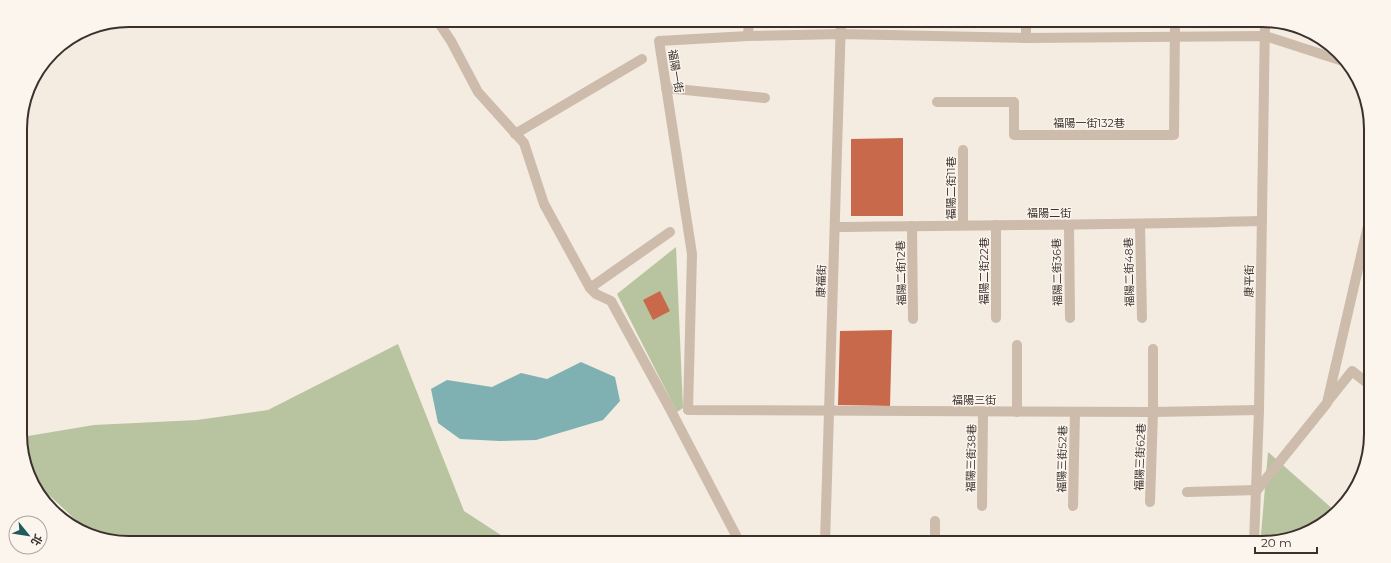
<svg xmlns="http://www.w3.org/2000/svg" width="1391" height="563" font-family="Montserrat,'Noto Sans TC',sans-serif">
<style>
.green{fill:#b8c4a0}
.water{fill:#7fb0b2}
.building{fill:#c8694b}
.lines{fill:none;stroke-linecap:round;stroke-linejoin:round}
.lane{stroke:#cdbbac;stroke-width:10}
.street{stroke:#cdbbac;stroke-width:10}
.labels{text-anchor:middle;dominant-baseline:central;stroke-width:3;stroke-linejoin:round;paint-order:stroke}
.street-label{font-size:11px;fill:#3b302b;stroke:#fbf5ee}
.rim{fill:none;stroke:#3b302b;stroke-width:2}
</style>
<rect width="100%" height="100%" fill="#f4ebe1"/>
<g class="green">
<polygon points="676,247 683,408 677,412 617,294"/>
<polygon points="398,344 464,511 513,543 129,543 94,537 36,483 22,455 22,437 94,425 197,420 268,410"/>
<polygon points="1268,452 1335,511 1328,521 1280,539 1261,535"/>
</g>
<polygon class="water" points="581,362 615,377 620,401 603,420 536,440 500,441 460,439 438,423 431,389 447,380 492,387 521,373 547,379"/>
<g class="building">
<polygon points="903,138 903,216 851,216 851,139"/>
<polygon points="660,291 670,311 653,320 643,300"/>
<polygon points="892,330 890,406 838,405 840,331"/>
</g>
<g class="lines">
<g class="lane">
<polyline points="437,20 451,41 478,92 524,143 544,204 590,288 596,294 611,301 669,407 740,543"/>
<polyline points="515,134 642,59"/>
<polyline points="1328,401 1352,371 1371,386"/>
<polyline points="1257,490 1327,403 1370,217"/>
</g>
<g class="street">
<polyline points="748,36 749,20"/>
<polyline points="1026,38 1026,20"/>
<polyline points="666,88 765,98"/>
<polyline points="937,102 1014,102 1014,135 1174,135 1175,20"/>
<polyline points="963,225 963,150"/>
<polyline points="996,225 996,318"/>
<polyline points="1069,225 1070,318"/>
<polyline points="1140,225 1142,318"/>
<polyline points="912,226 913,319"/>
<path d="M835,227C977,225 1120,225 1262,221"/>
<polyline points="590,288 670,232"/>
<polyline points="1259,410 1153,412 688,410 692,254 659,41 748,36 841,34 1026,38 1265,36 1346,62"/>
<polyline points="1017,412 1017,345"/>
<polyline points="1187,492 1257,490"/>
<polyline points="1150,502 1153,412 1153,349"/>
<polyline points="982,506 983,412"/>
<polyline points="1073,506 1075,412"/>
<polyline points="825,543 841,20"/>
<polyline points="935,543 935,521"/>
<polyline points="1254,543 1259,410 1265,20"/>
</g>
</g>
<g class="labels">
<g class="street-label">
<text transform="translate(676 71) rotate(81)">福陽一街</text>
<text x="1089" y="123">福陽一街132巷</text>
<text transform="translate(951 188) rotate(-90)">福陽二街11巷</text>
<text x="1049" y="213">福陽二街</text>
<text transform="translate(984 271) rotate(-90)">福陽二街22巷</text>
<text transform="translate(1057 272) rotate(-91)">福陽二街36巷</text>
<text transform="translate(1129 272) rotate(-91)">福陽二街48巷</text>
<text transform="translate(901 273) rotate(-91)">福陽二街12巷</text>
<text transform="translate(821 281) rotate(-88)">康福街</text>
<text transform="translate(1249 281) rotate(-89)">康平街</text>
<text x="974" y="400">福陽三街</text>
<text transform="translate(1140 457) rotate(-88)">福陽三街62巷</text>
<text transform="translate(971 458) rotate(-89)">福陽三街38巷</text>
<text transform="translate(1062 459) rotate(-89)">福陽三街52巷</text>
</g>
</g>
<path d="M0 0H1391V563H0ZM129 27H1262A102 102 0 0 1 1364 129V434A102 102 0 0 1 1262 536H129A102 102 0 0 1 27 434V129A102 102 0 0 1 129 27Z" fill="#fbf5ee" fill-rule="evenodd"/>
<path class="rim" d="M129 27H1262A102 102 0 0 1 1364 129V434A102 102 0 0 1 1262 536H129A102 102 0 0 1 27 434V129A102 102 0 0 1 129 27Z"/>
<g transform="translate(28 535) rotate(120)"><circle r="19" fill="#fbf5ee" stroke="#aea6a0"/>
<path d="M0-3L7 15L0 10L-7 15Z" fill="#1f5a5e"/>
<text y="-6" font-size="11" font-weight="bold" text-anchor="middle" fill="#3b302b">北</text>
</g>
<path d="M1255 547v6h62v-6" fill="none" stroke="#3b302b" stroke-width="2"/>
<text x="1261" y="547" font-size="12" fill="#3b302b" stroke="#fbf5ee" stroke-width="3" paint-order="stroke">20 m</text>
</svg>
